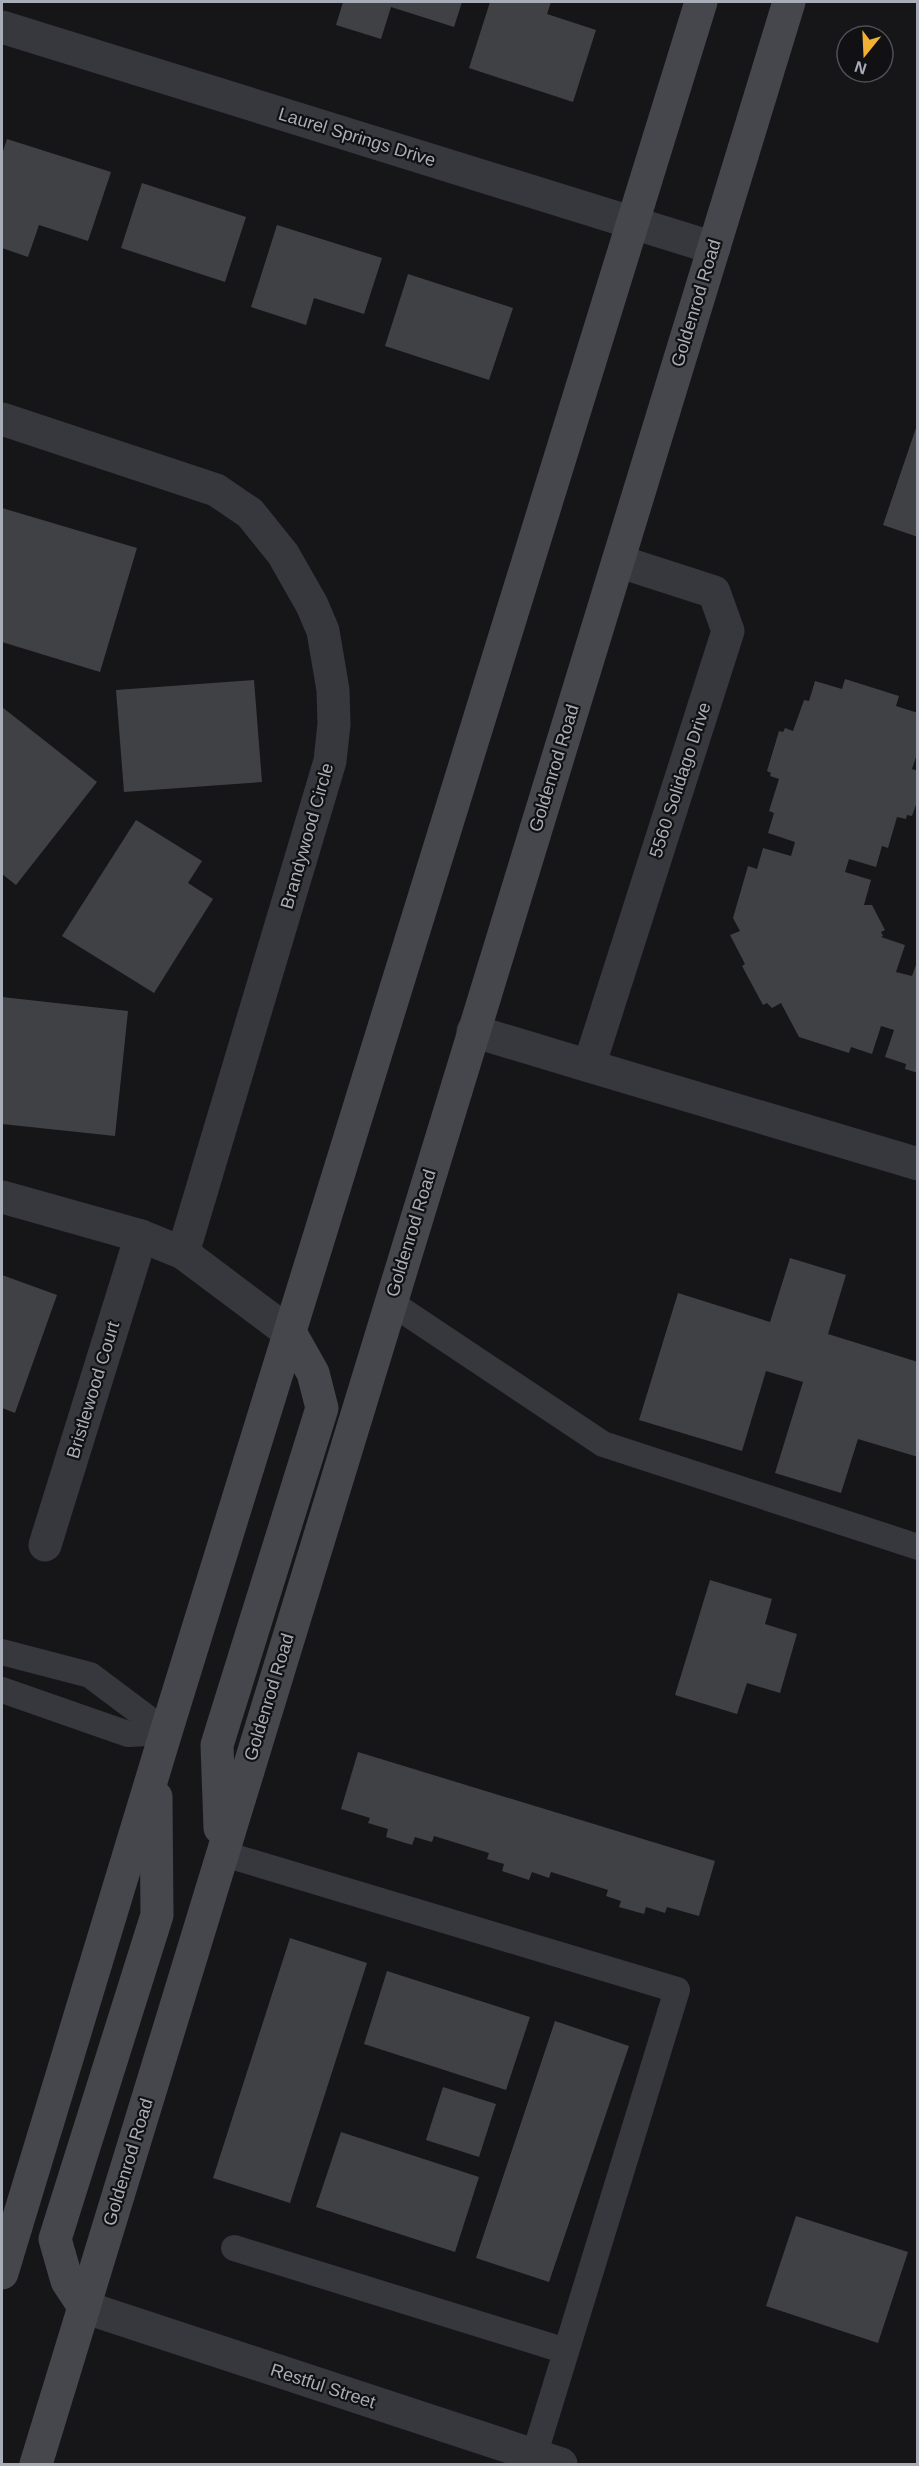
<svg xmlns="http://www.w3.org/2000/svg" width="919" height="2466" font-family="Helvetica,sans-serif">
<style>
.building{fill:#404145}
.lines{fill:none;stroke-linecap:round;stroke-linejoin:round}
.lane{stroke:#37383d;stroke-width:26}
.street{stroke:#37383d;stroke-width:33}
.secondary{stroke:#45474d;stroke-width:33}
.labels{text-anchor:middle;dominant-baseline:central;stroke-width:4.5;stroke-linejoin:round;paint-order:stroke}
.street-label{font-size:18px;fill:#a8adb8;stroke:#111113}
</style>
<rect width="100%" height="100%" fill="#161618"/>
<g class="building">
<polygon points="343,2 462,2 454,27 391,7 381,39 336,25"/>
<polygon points="490,2 551,2 547,14 596,30 573,102 469,68"/>
<polygon points="7,139 111,172 88,241 39,225 28,257 2,248 2,154"/>
<polygon points="142,183 246,217 225,282 121,248"/>
<polygon points="277,225 382,258 364,314 314,298 306,325 251,307"/>
<polygon points="408,274 513,308 489,380 385,346"/>
<polygon points="917,425 918,425 918,537 883,525"/>
<polygon points="2,508 137,548 100,672 2,642"/>
<polygon points="845,679 899,696 896,706 918,713 918,751 912,769 918,771 918,799 912,816 907,815 906,819 897,817 888,848 882,846 876,867 849,859 845,872 871,880 864,905 872,905 885,930 881,932 883,936 881,937 905,945 896,972 912,976 918,959 918,1073 905,1069 906,1064 885,1057 894,1030 881,1026 872,1054 851,1047 849,1053 799,1037 781,1003 772,1008 767,1003 763,1005 742,966 745,964 730,935 740,931 733,918 748,866 757,869 763,848 791,856 795,842 768,833 774,813 769,811 779,779 770,776 771,773 767,771 779,731 783,732 785,728 793,731 804,700 809,701 815,681 842,689"/>
<polygon points="254,680 262,782 124,792 116,690"/>
<polygon points="2,707 97,782 16,885 2,874"/>
<polygon points="136,820 202,861 188,883 213,899 154,993 62,936"/>
<polygon points="2,997 128,1011 115,1136 2,1124"/>
<polygon points="790,1258 846,1275 828,1334 918,1362 918,1457 858,1439 841,1493 775,1473 803,1382 766,1371 742,1451 639,1420 678,1293 770,1322"/>
<polygon points="2,1275 57,1295 15,1413 2,1408"/>
<polygon points="710,1580 772,1599 765,1624 797,1634 780,1693 747,1683 737,1714 675,1695"/>
<polygon points="358,1752 715,1861 699,1916 667,1907 665,1913 646,1907 644,1914 619,1907 621,1901 606,1896 608,1890 551,1872 549,1878 532,1872 529,1880 502,1871 504,1864 487,1859 489,1853 434,1836 432,1842 415,1837 412,1845 386,1837 388,1829 368,1823 370,1818 341,1809"/>
<polygon points="290,1938 367,1963 290,2203 213,2178"/>
<polygon points="387,1971 530,2017 506,2090 364,2044"/>
<polygon points="555,2021 629,2046 549,2282 476,2258"/>
<polygon points="443,2087 496,2104 479,2157 426,2140"/>
<polygon points="341,2132 479,2177 455,2252 316,2207"/>
<polygon points="796,2216 908,2252 878,2343 766,2306"/>
</g>
<g class="lines">
<g class="lane">
<polyline points="390,1302 603,1444 918,1547"/>
<polyline points="2,1652 90,1675 166,1732"/>
<polyline points="2,1690 128,1734 166,1732"/>
<polyline points="221,1853 677,1990 534,2456"/>
<polyline points="234,2248 566,2351"/>
</g>
<g class="street">
<polyline points="2,27 714,248"/>
<polyline points="2,419 216,490 250,513 283,554 312,605 323,631 333,690 334,724 330,761 183,1253"/>
<polyline points="473,1031 589,1066 728,631 714,592 618,561"/>
<polyline points="589,1066 918,1164"/>
<polyline points="2,1197 141,1236 183,1253 291,1334"/>
<polyline points="45,1545 141,1236"/>
<polyline points="84,2307 561,2464"/>
</g>
<g class="secondary">
<polyline points="220,1828 217,1745 322,1408 313,1373 291,1334"/>
<polyline points="2,2273 166,1732 701,2"/>
<polyline points="84,2307 67,2281 55,2239 157,1915 156,1797"/>
<polyline points="36,2464 789,2"/>
</g>
</g>
<g class="labels">
<g class="street-label">
<text transform="translate(357 137) rotate(17)">Laurel Springs Drive</text>
<text transform="translate(696 303) rotate(-73)">Goldenrod Road</text>
<text transform="translate(554 768) rotate(-73)">Goldenrod Road</text>
<text transform="translate(680 780) rotate(-72)">5560 Solidago Drive</text>
<text transform="translate(307 836) rotate(-74)">Brandywood Circle</text>
<text transform="translate(411 1233) rotate(-73)">Goldenrod Road</text>
<text transform="translate(93 1390) rotate(-73)">Bristlewood Court</text>
<text transform="translate(269 1697) rotate(-73)">Goldenrod Road</text>
<text transform="translate(128 2162) rotate(-73)">Goldenrod Road</text>
<text transform="translate(323 2386) rotate(18)">Restful Street</text>
</g>
</g>
<rect width="919" height="2466" fill="none" stroke="#a8adb8" stroke-width="6"/>
<g transform="translate(865 54) rotate(198)"><circle r="28" fill="#111113" stroke="#4d4f55" stroke-width="1.5"/>
<path d="M0-4.5L10 22L0 15L-10 22Z" fill="#f2b134"/>
<text y="-9" font-size="16" font-weight="bold" text-anchor="middle" fill="#a8adb8">N</text>
</g>
</svg>
